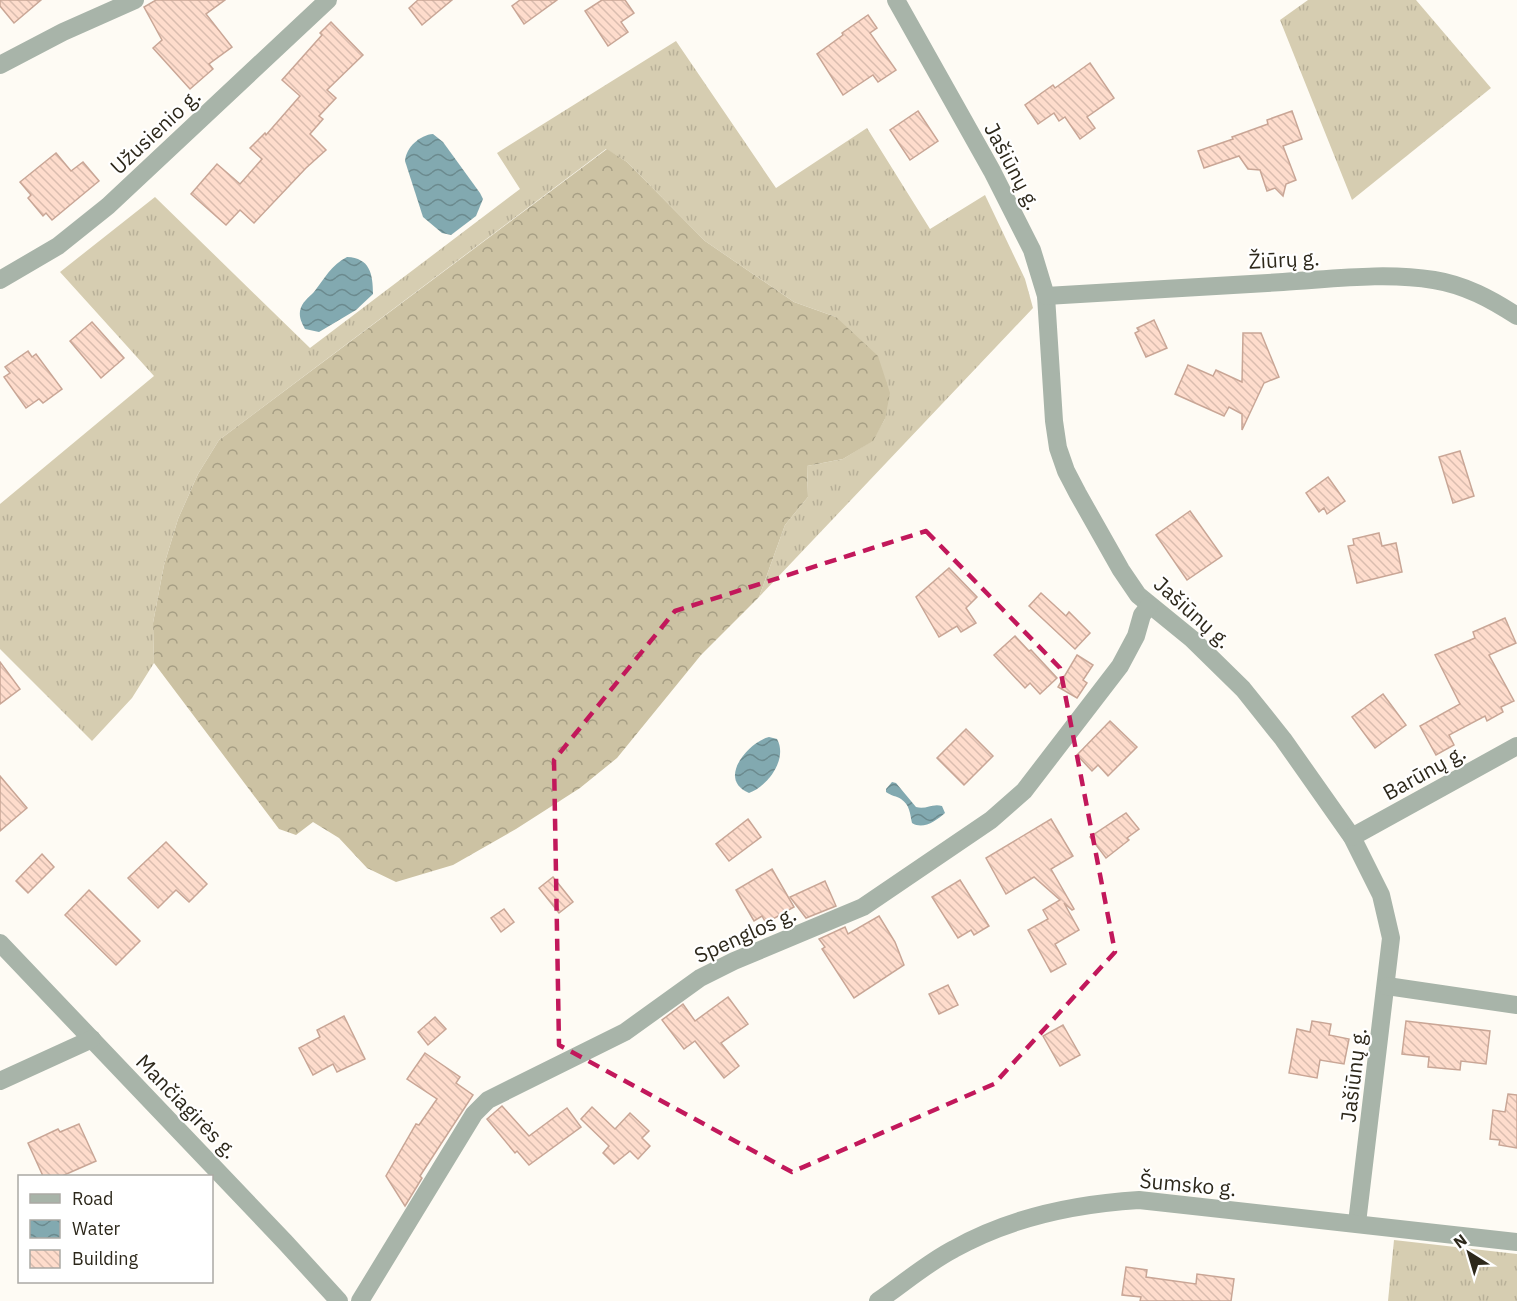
<svg xmlns="http://www.w3.org/2000/svg" width="1517" height="1301" font-family="'IBM Plex Sans',sans-serif">
<style>
.grass{fill:url(#grass-tufts)}
.forest{fill:url(#forest-crowns)}
.water{fill:url(#water-waves)}
.building{fill:url(#building-back-hatch);stroke:#c9a696;stroke-width:1.5}
.lines{fill:none;stroke-linecap:round;stroke-linejoin:round}
.minor{stroke:#a8b4a9;stroke-width:18}
.marked{fill:none;stroke:#c2185b;stroke-width:4.5;stroke-dasharray:12 8;stroke-linejoin:round}
.labels{text-anchor:middle;dominant-baseline:central;stroke-width:4.5;stroke-linejoin:round;paint-order:stroke}
.street-label{font-size:21px;fill:#2d281b;stroke:#fff}
</style>
<defs>
<pattern id="grass-tufts" width="24" height="20" patternUnits="userSpaceOnUse" patternTransform="scale(1.5)"><rect width="24" height="20" fill="#d6cdb1"/><path d="M3 7l-1-3M5 7V3M7 7l1-3M15 17l-1-3M17 17v-4M19 17l1-3" fill="none" stroke="#b8b098"/></pattern>
<pattern id="forest-crowns" width="20" height="18" patternUnits="userSpaceOnUse" patternTransform="scale(1.5)"><rect width="20" height="18" fill="#ccc2a3"/><path d="M2 6a3 3 0 1 1 6 0M12 15a3 3 0 1 1 6 0" fill="none" stroke="#a69e84"/></pattern>
<pattern id="water-waves" width="16" height="10" patternUnits="userSpaceOnUse" patternTransform="scale(1.5)"><rect width="16" height="10" fill="#82a9b0"/><path d="M0 5q4-4 8 0t8 0" fill="none" stroke="#6b8a8e"/></pattern>
<pattern id="building-back-hatch" width="6" height="6" patternUnits="userSpaceOnUse" patternTransform="scale(1.5)"><rect width="6" height="6" fill="#fedccc"/><path d="M-1 5l2 2M0 0l6 6M5-1l2 2" fill="none" stroke="#dabdaf"/></pattern>
</defs>
<rect width="100%" height="100%" fill="#fefbf4"/>
<g class="grass">
<polygon points="1308,0 1416,0 1491,88 1352,200 1280,20"/>
<polygon points="676,41 776,188 867,128 930,229 985,195 1025,279 1033,308 759,597 785,525 808,497 807,466 843,459 872,441 885,419 836,317 794,302 705,241 627,162 606,149 219,440 198,474 178,519 164,565 153,623 154,663 132,698 92,741 0,649 0,504 154,376 60,272 155,197 310,348 520,189 497,153"/>
<polygon points="1394,1240 1517,1254 1517,1301 1388,1301"/>
</g>
<polygon class="forest" points="607,149 627,162 705,241 794,302 836,317 878,356 890,393 885,419 873,441 843,459 807,466 808,497 785,525 759,597 701,655 617,758 580,788 516,829 453,865 396,882 367,868 339,838 313,822 296,835 279,829 154,663 153,623 164,565 178,519 198,474 219,440"/>
<g class="water">
<path d="M433,134L443,142L480,193L483,199L476,216L451,235L442,233L423,217L405,161C406,147 420,135 433,134Z"/>
<path d="M347,257C370,258 373,274 373,294L356,310L319,332L305,329C302,323 299,318 300,311C302,302 308,298 314,292C325,278 331,265 347,257Z"/>
<path d="M769,737L777,739C788,759 768,786 749,793C716,779 749,742 769,737Z"/>
<path d="M892,782L896,783L916,807C926,810 932,803 942,806L945,813C936,821 923,830 912,823C910,814 910,805 901,799C897,796 891,796 886,792V789Z"/>
</g>
<g class="building">
<polygon points="0,0 41,0 14,23 0,6"/>
<polygon points="156,0 225,0 206,14 232,47 209,64 213,69 190,89 153,48 162,40 144,7"/>
<polygon points="418,0 452,0 422,25 409,8"/>
<polygon points="520,0 557,0 524,24 512,6"/>
<polygon points="602,0 625,0 634,13 621,22 628,32 608,46 585,11"/>
<polygon points="868,15 877,28 870,33 896,70 878,82 873,75 843,95 817,54 843,35 842,33"/>
<polygon points="331,22 363,55 327,90 336,98 319,116 323,119 310,134 326,150 306,168 254,223 240,210 226,225 191,194 217,164 240,184 262,159 250,148 265,133 266,135 300,96 282,80 322,35 320,33"/>
<polygon points="1090,63 1114,98 1087,117 1095,128 1080,139 1065,117 1059,121 1054,113 1038,124 1025,105 1053,85 1055,88"/>
<polygon points="918,111 938,141 910,160 890,130"/>
<polygon points="1292,111 1302,139 1283,146 1296,180 1286,184 1283,196 1275,188 1267,191 1260,170 1248,169 1239,156 1204,168 1198,151 1233,139 1232,137 1268,124 1267,120"/>
<polygon points="56,153 71,171 83,162 99,181 52,220 46,213 43,216 28,198 31,195 20,182"/>
<polygon points="1154,320 1167,348 1146,357 1135,333 1139,331 1137,328"/>
<polygon points="92,322 124,358 101,378 70,341"/>
<polygon points="1243,333 1261,333 1279,377 1264,383 1242,430 1242,414 1229,407 1224,416 1175,394 1188,365 1213,376 1216,370 1242,382"/>
<polygon points="28,351 32,357 36,354 62,389 43,403 39,399 26,408 4,377 10,373 5,367"/>
<polygon points="1460,451 1474,496 1453,503 1439,457"/>
<polygon points="1328,477 1345,501 1327,514 1324,508 1319,512 1306,493"/>
<polygon points="1190,511 1222,556 1187,580 1156,535"/>
<polygon points="1379,533 1382,546 1396,543 1402,572 1357,583 1348,546 1354,545 1353,539"/>
<polygon points="949,568 977,597 966,608 976,623 961,632 957,626 939,637 916,597"/>
<polygon points="1041,593 1066,616 1069,612 1090,633 1075,649 1029,606"/>
<polygon points="1505,618 1516,643 1489,655 1514,701 1501,707 1503,712 1487,721 1485,716 1449,735 1454,745 1436,755 1420,726 1460,704 1435,655 1475,638 1473,632"/>
<polygon points="1015,636 1029,651 1031,650 1057,678 1040,694 1030,683 1025,688 994,655"/>
<polygon points="1077,655 1093,665 1083,680 1087,683 1077,698 1058,687"/>
<polygon points="0,662 20,689 0,704"/>
<polygon points="1383,694 1406,725 1375,748 1352,717"/>
<polygon points="1110,721 1137,747 1108,776 1098,765 1092,771 1077,755"/>
<polygon points="966,729 993,756 964,785 937,758"/>
<polygon points="0,776 27,808 0,831"/>
<polygon points="1126,813 1139,829 1127,838 1129,840 1106,858 1090,837"/>
<polygon points="748,819 761,837 729,861 716,844"/>
<polygon points="1051,819 1073,856 1051,869 1074,909 1072,910 1064,903 1079,930 1055,944 1066,964 1051,972 1028,930 1048,919 1043,910 1060,900 1034,877 1006,894 986,858"/>
<polygon points="166,842 207,884 189,902 176,890 158,908 128,878"/>
<polygon points="42,854 54,867 28,893 16,881"/>
<polygon points="772,869 794,907 766,923 762,916 754,921 736,890"/>
<polygon points="553,877 573,902 559,913 539,888"/>
<polygon points="960,880 989,926 974,935 971,930 958,938 932,897"/>
<polygon points="825,881 836,906 806,918 790,897"/>
<polygon points="89,890 140,941 116,965 65,915"/>
<polygon points="504,909 514,922 501,932 491,918"/>
<polygon points="879,916 895,942 904,965 854,998 822,949 825,947 819,939 845,927 848,934"/>
<polygon points="948,985 958,1005 939,1014 929,994"/>
<polygon points="728,997 748,1024 721,1043 739,1066 724,1078 695,1041 684,1049 662,1020 683,1004 695,1021"/>
<polygon points="344,1016 365,1059 337,1072 333,1064 313,1075 299,1048 320,1037 317,1030"/>
<polygon points="435,1017 446,1029 428,1045 418,1032"/>
<polygon points="1312,1021 1331,1024 1329,1035 1349,1039 1344,1064 1320,1060 1317,1078 1289,1073 1297,1029 1310,1032"/>
<polygon points="1406,1021 1490,1031 1486,1064 1461,1061 1460,1070 1428,1067 1429,1057 1402,1054"/>
<polygon points="1063,1025 1080,1055 1060,1066 1043,1036"/>
<polygon points="425,1053 460,1077 456,1083 473,1095 420,1176 422,1178 405,1206 386,1176 416,1124 419,1125 437,1099 407,1079"/>
<polygon points="1508,1094 1517,1095 1517,1148 1499,1145 1500,1140 1490,1139 1493,1110 1505,1112"/>
<polygon points="502,1106 529,1136 567,1108 581,1127 529,1165 517,1151 515,1153 487,1119"/>
<polygon points="592,1107 615,1129 630,1113 649,1131 642,1138 650,1146 638,1159 630,1151 614,1164 603,1153 609,1146 581,1119"/>
<polygon points="79,1124 96,1161 62,1176 43,1176 28,1143 58,1129 60,1132"/>
<polygon points="1126,1267 1147,1270 1146,1277 1196,1284 1197,1274 1234,1279 1231,1301 1140,1301 1141,1297 1122,1295"/>
</g>
<g class="lines">
<g class="minor">
<polyline points="896,0 992,171 1032,250 1046,296 1054,421 1058,448 1066,471 1078,494 1121,570 1138,595 1192,639 1243,689 1283,739 1352,837 1381,895 1391,938 1357,1223"/>
<polyline points="0,65 63,32 135,0"/>
<polyline points="0,280 58,246 108,206 328,0"/>
<path d="M1046,296C1125,291 1204,287 1283,282C1333,279 1385,272 1434,280C1465,285 1491,299 1517,316"/>
<polyline points="1352,837 1517,746"/>
<polyline points="0,943 285,1242 339,1301"/>
<polyline points="1387,986 1517,1005"/>
<polyline points="0,1081 92,1039"/>
<polyline points="360,1301 474,1114 488,1100 625,1032 700,978 734,961 863,907 991,820 1024,791 1120,666 1136,636 1142,615 1149,606"/>
<path d="M878,1301C903,1284 927,1263 954,1249C1011,1217 1074,1204 1139,1200L1517,1242"/>
</g>
</g>
<path class="marked" d="M926,531L1060,668L1115,952L994,1084L792,1172L559,1045L554,760L675,611Z"/>
<g class="labels">
<g class="street-label">
<text transform="translate(155 131) rotate(-43)">Užusienio g.</text>
<text transform="translate(1013 166) rotate(62)">Jašiūnų g.</text>
<text transform="translate(1284 259) rotate(-3)">Žiūrų g.</text>
<text transform="translate(1193 612) rotate(42)">Jašiūnų g.</text>
<text transform="translate(1424 772) rotate(-29)">Barūnų g.</text>
<text transform="translate(745 934) rotate(-24)">Spenglos g.</text>
<text transform="translate(1353 1075) rotate(-83)">Jašiūnų g.</text>
<text transform="translate(187 1106) rotate(46)">Mančiagirės g.</text>
<text transform="translate(1188 1184) rotate(5)">Šumsko g.</text>
</g>
</g>
<rect x="18" y="1175" width="195" height="108" fill="#ffffff" stroke="#aba9a4" stroke-width="1.5"/>
<rect x="30" y="1194" width="30" height="9" fill="#a8b4a9" stroke="#aba9a4" stroke-width="1.5"/>
<text x="72" y="1205" font-size="18" fill="#2d281b">Road</text>
<rect x="30" y="1220" width="30" height="18" fill="url(#water-waves)" stroke="#aba9a4" stroke-width="1.5"/>
<text x="72" y="1235" font-size="18" fill="#2d281b">Water</text>
<rect x="30" y="1250" width="30" height="18" fill="url(#building-back-hatch)" stroke="#aba9a4" stroke-width="1.5"/>
<text x="72" y="1265" font-size="18" fill="#2d281b">Building</text>
<g transform="translate(1469 1253) rotate(323)" stroke="#ffffff" stroke-width="4.5" paint-order="stroke">
<path d="M0-4.5L10 22L0 15L-10 22Z" fill="#2d281b"/>
<text y="-9" font-size="16" font-weight="bold" text-anchor="middle" fill="#2d281b">N</text>
</g>
</svg>
